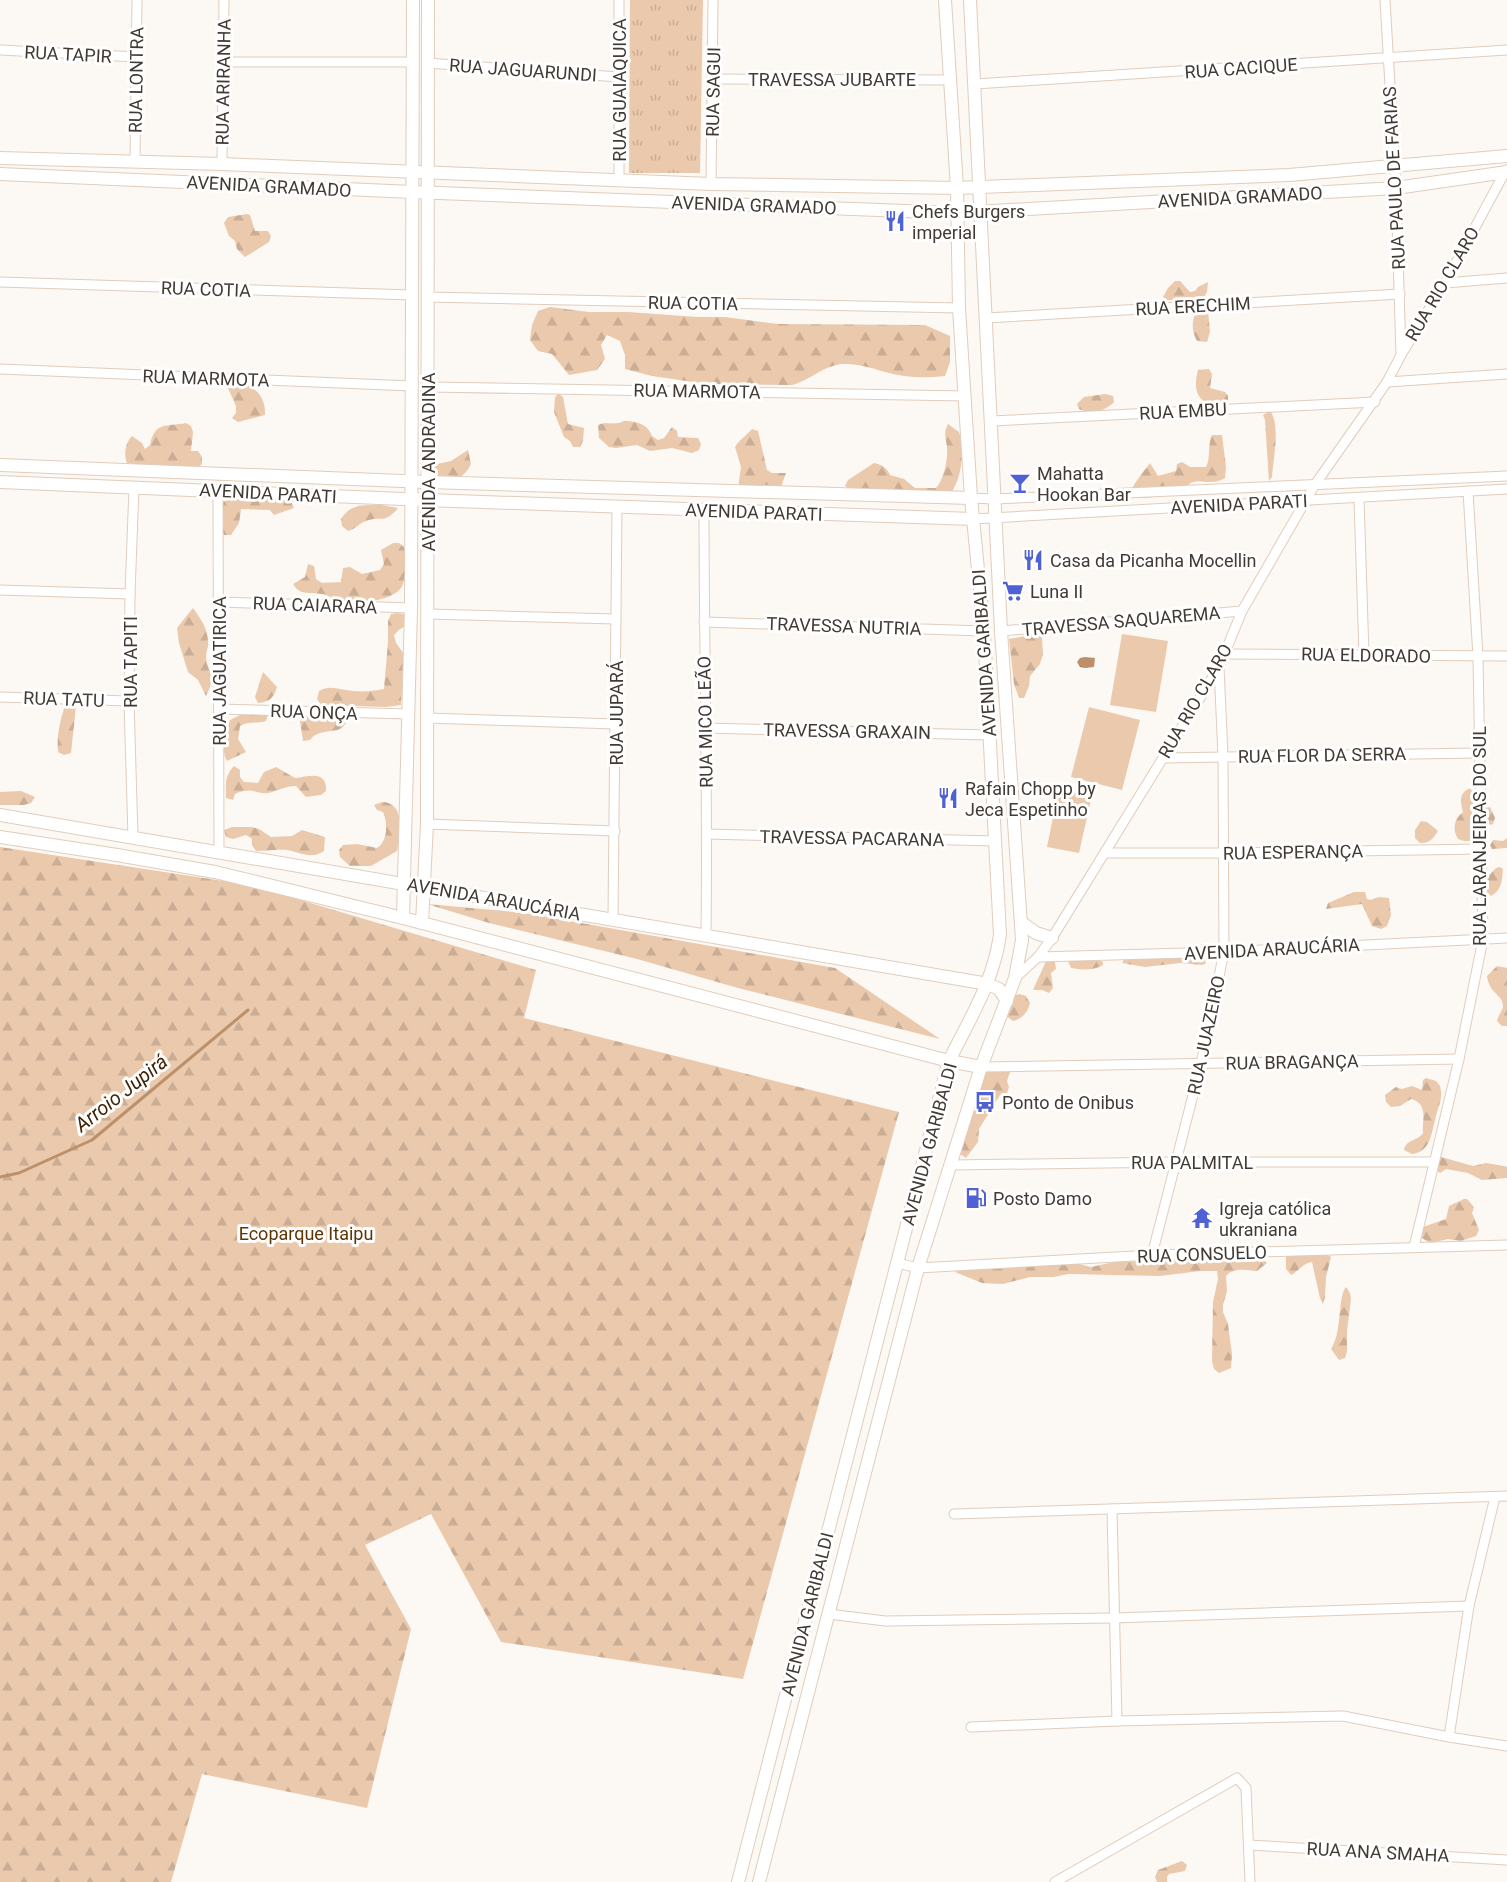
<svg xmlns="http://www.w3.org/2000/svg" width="1507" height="1882" font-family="Roboto,sans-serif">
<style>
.grass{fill:url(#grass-tufts)}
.forest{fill:url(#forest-firs)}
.garden{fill:#eac9ad}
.water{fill:url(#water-ripples)}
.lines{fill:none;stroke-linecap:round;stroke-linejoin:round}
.stream{stroke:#bb906a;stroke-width:3}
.street-casing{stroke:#e1cdbc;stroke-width:11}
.secondary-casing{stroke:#e1cdbc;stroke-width:14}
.street{stroke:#fff;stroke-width:9}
.secondary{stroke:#fff;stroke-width:12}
.labels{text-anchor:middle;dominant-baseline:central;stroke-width:6;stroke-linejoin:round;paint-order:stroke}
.street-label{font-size:18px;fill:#423a33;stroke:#fff}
.poi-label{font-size:18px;fill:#423a33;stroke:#fff;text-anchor:start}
.park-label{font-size:18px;fill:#5f3503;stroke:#fff}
.water-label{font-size:20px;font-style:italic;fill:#412404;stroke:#fff}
</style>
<defs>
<pattern id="grass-tufts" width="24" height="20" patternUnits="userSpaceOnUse" patternTransform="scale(1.5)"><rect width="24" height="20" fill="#eac9ad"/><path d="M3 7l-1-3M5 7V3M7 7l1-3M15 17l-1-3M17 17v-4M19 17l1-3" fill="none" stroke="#caad95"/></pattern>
<pattern id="forest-firs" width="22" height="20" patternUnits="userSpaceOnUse" patternTransform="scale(1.5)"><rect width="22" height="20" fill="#eac9ad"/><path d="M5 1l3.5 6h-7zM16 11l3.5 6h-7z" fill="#caad95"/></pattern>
<pattern id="water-ripples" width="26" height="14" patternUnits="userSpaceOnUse" patternTransform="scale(1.5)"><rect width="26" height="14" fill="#bb906a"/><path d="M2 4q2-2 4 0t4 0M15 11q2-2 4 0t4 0" fill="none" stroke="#9a7758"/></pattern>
</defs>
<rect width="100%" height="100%" fill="#fcf8f4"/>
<polygon class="grass" points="630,0 703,0 700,173 629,173"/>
<g class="forest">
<polygon points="247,214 250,215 255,231 268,231 271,236 269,242 245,257 237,249 235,241 229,236 224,223 228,217"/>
<polygon points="1175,281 1180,281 1190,292 1195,291 1198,287 1208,282 1207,292 1204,297 1194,300 1167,300 1163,297 1168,288"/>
<path d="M550,307L589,312H628L697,317H725L778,324L925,325L950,336V362L945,376C926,378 908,378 889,373C874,369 859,363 843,364C824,365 811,380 792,385L707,384L652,376L625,369V355L620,341L607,335L601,345L605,359L597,370L569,375L552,354L538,351L530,340L532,325L538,311Z"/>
<path d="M1199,308L1208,311L1210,332L1207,342L1197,341C1191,331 1191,317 1199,308Z"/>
<path d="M1209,369L1212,374L1210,388L1225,392L1228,396V401C1202,410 1191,395 1198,370Z"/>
<path d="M236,381C254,386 266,395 265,415L238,422L232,418L236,413V406L227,386L230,382Z"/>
<polygon points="558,393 563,397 568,424 584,428 583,441 580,447 573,447 570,441 564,437 554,412 555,398"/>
<path d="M1105,394L1113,396L1114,402C1106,411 1090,415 1079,409L1077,404L1084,397Z"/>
<path d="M1270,411C1281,424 1273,460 1272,477L1269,481L1265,420L1263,415Z"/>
<path d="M624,421C636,421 648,424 652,436L658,440L664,438L672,427L677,431L678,437L698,438L701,444L699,450L692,453L672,448L650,451L637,445L616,448L609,447L599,438L598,425C607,421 615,426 624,421Z"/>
<path d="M186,423L191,426L193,432L191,451H198L202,457V464L196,469L129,467C123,458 124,444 132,436L142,443L145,449L150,445C155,421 166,427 186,423Z"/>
<path d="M948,424L959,432C965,452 962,479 949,496L851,490L845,486L848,480L874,463C883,465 887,468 890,475L904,479L915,488H936C944,479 948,460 947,447C946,438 943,433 948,424Z"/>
<path d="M752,429L758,431L767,470L772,473H786L781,487L738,488L741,467L735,447C739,440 747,435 752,429Z"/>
<path d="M1212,435H1222L1226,467L1225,478C1212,486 1202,479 1193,482C1190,483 1188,486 1185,487C1172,494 1144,503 1130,494C1133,483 1144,472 1150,463L1158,476L1176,471L1177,464L1182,462L1190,467H1206C1211,458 1207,446 1212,435Z"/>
<path d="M468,450L471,464C462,483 450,480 432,476V469L437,464L451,461Z"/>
<path d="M288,496L294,508L274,515L270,510L241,509L239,523L231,535H224C219,524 221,514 223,502L235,497Z"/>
<path d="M381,505L398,508C384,525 382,515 366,521C359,523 356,529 348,531L342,526L341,519C351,503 364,505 381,505Z"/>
<path d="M393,543H399L404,547C406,558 407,573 403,584C398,601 358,604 343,602C335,601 329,595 322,594C310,592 300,596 293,584L305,577L308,564L314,566L316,579L322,583L341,582L343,568L350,567L362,574L380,570L384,564L381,550Z"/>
<path d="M193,608C201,619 208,629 208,642C209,647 206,651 206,656C207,675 218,673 206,696L198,680L188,672L179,643L177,628Z"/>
<path d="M398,613L407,615L405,626L399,630L394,635L396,643L404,654L401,705L386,707L321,705L317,699L319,691C330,684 341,690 353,691C363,692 374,691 384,689L388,642V621L391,614Z"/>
<polygon points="1038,634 1042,637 1043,654 1040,664 1030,676 1029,686 1024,698 1019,698 1014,684 1009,639"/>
<path d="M263,672L277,687C274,697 270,702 258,703L255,697Z"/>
<path d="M71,702L76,706L71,753L64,755L58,752C56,737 61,716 66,703Z"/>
<path d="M242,714H268L266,721C257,724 249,721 240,726L238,739L246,752L227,761C220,749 226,733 230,720Z"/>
<path d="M304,716H348C344,740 322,724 310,740L303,741L300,721Z"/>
<path d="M234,766L240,770V777L244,782L258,783L264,772L276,767L295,778C310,776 327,770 326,791L321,795L306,797L296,786C285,786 278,791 268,793C256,795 253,786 235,794L233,800L226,798C226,784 224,777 234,766Z"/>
<path d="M1468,789H1471L1474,797L1471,810C1476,820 1479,830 1475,841H1464L1458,839C1452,829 1454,819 1463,812C1461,803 1458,795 1468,789Z"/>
<polygon points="21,791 35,797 31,803 24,805 0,805 0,792"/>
<path d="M382,802C406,802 400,835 397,851L371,866H350L340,857L339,850L343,845L357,844L377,848C388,841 388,823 383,812L377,810L374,805Z"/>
<polygon points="1490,807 1495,818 1493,824 1490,825 1484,815 1486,808"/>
<path d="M1421,821L1427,822L1438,831C1433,839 1430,843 1420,843L1415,838V830Z"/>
<path d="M232,827H252L259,829L271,837L292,836L302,830L325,837L324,851C311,860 300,852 286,850C276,849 266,851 256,851L252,845V839L246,835L233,839L226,837L224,830Z"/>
<polygon points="1507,838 1507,848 1492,849 1490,845 1493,840 1503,841"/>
<polygon points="0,847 250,885 536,970 524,1018 899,1112 743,1679 501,1642 431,1514 365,1545 411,1629 367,1808 202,1774 171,1882 0,1882"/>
<path d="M1500,867L1503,869C1502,880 1502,890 1491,896L1486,891V878L1496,868Z"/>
<polygon points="1354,892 1365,892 1367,899 1370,900 1379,897 1389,898 1391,915 1387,926 1381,929 1372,926 1362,904 1326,909 1328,903"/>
<polygon points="427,904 525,913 835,968 940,1039 738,988 637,959 489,923"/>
<path d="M1170,957C1181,960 1194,954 1205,959L1206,963L1203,965L1180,963L1145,967L1122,963L1125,958Z"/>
<polygon points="1047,959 1053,960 1055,962 1056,969 1051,973 1053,988 1049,993 1042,990 1033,990"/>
<path d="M1067,959H1096L1103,962V965C1093,971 1082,970 1071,968Z"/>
<path d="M1497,966L1507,968V1026H1502L1497,1021C1498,1016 1502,1011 1503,1007C1504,995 1489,994 1487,976Z"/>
<path d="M1019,994L1026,996L1030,1003C1028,1012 1022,1019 1013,1021L1005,1015L1013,996Z"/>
<polygon points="986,1069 1011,1069 1007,1081 1009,1087 1007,1093 1000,1095 979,1129 978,1142 966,1158 960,1154 958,1148"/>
<path d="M1426,1078L1436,1081L1440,1086C1444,1099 1437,1108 1435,1120C1431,1135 1430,1152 1412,1154L1404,1150C1405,1140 1418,1141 1423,1133C1422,1120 1429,1104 1411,1099L1400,1106L1391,1107L1386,1102L1385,1095L1396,1087L1402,1089L1412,1086L1422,1090L1423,1080Z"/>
<polygon points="1441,1157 1473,1166 1486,1163 1504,1166 1507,1167 1507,1178 1482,1180 1468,1173 1446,1169 1440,1173 1435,1169"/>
<polygon points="1464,1199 1467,1199 1474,1207 1472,1213 1479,1230 1476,1236 1461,1241 1448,1239 1430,1243 1422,1238 1423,1227 1446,1219 1449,1206"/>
<path d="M1297,1253H1325L1331,1257L1326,1277L1325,1297L1323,1304L1320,1298L1312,1262C1303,1263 1299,1271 1291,1275L1286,1269V1256Z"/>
<path d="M1199,1256L1242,1257L1256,1259L1262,1258L1267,1263L1257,1271C1246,1270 1234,1267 1226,1276L1227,1291L1223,1305V1312L1228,1324L1232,1354L1231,1368L1219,1373L1214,1369L1212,1361L1213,1302L1218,1279L1217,1271H1200L1160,1276L1069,1274L1053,1277H1030L1003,1284L982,1283L955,1272L965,1268L1071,1262L1091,1267L1114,1262L1183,1260Z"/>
<path d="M1346,1287L1350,1293L1351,1299L1347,1331V1352L1345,1358L1339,1360L1331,1349C1343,1331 1337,1298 1346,1287Z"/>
<polygon points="1182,1861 1187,1865 1185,1871 1169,1874 1167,1877 1167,1882 1157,1882 1155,1877 1158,1870"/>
</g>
<g class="garden">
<polygon points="1122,634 1168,641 1156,712 1110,705"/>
<polygon points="1089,707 1140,720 1122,790 1071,777"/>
<polygon points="1059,788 1092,795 1079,853 1047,847"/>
</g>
<polygon class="water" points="1085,657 1095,658 1094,667 1085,668 1080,667 1077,662 1080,658"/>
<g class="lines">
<polyline class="stream" points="0,1177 19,1173 92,1140 248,1010"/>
<defs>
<g id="street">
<polyline points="1385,0 1396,188 1401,355"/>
<polyline points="0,50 137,57"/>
<polyline points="223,62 413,62"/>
<polyline points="427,63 619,77"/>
<polyline points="713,79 950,80"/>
<polyline points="975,84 1507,50"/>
<polyline points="135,160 137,0"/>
<polyline points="222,164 224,0"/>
<polyline points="619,180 619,0"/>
<polyline points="711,184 713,0"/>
<polyline points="0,282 412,295"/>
<polyline points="1445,283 1507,278"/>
<polyline points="427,297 959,308"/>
<polyline points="986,318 1400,294"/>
<polyline points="0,369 412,386"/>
<polyline points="1387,382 1507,374"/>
<polyline points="428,387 965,396"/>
<polyline points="991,421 1375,402"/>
<polyline points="218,490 219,851"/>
<polyline points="971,498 994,499 1507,476"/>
<polyline points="1359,499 1364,655"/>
<path d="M704,510C704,651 708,793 706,934"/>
<polyline points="973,519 1507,489"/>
<polyline points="0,590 130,594"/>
<polyline points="219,602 411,608"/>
<polyline points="428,614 616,619"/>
<polyline points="704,622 984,631"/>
<polyline points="1001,631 1242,611"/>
<polyline points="1225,654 1507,656"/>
<polyline points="0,697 129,701"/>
<polyline points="219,709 409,714"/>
<polyline points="427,718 615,724"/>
<polyline points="705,728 990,735"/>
<polyline points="1163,758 1480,753"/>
<polyline points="427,824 615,831"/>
<polyline points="707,834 996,841"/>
<polyline points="133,837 129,701 130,594 134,487"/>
<polyline points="1105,853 1224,853 1481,849"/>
<polyline points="613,920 617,507"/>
<polyline points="1038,957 1224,952 1507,938"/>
<polyline points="1015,978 1038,957 1052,938 1219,667 1242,611 1314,486 1387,382 1401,355 1445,283 1506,170"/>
<polyline points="981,1067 1459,1059"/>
<polyline points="951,1165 1176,1162 1434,1162"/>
<polyline points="1414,1247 1459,1059 1483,939 1478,657 1468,491"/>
<polyline points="1152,1255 1201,1064 1224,952 1223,756 1219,667"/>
<polyline points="897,1263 918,1268 1152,1255 1507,1245"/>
<polyline points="1112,1509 1117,1721"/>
<polyline points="954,1514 1507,1496"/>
<polyline points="829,1614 885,1621 1114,1618 1469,1606"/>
<polyline points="971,1727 1117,1721 1343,1716 1449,1737 1507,1746"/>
<polyline points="1449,1737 1469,1606 1495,1497"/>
<polyline points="1249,1845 1507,1860"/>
<polyline points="1055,1882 1237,1778 1246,1788 1250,1882"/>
</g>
<g id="secondary">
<polyline points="0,158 222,164 711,184 957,188 1289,175 1507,156"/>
<polyline points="0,174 413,192 957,213 1396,188 1507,172"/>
<polyline points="0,465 427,482 971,498"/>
<polyline points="0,482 427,500 973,519"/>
<polyline points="0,815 988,984 999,989 1007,1001"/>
<polyline points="0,837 117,855 215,872 403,918 949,1061 981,1067"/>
<polyline points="403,918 411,608 413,0"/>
<polyline points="422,923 427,824 428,0"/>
<polyline points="1022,923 1036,933 1052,938"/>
<path d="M738,1882L949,1061C970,1018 993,983 1000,935L984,631L971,498L959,308L957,188L945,0"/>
<polyline points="759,1882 918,1268 981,1067 1015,978 1022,940 1001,631 970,0"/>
</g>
</defs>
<use href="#street" class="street-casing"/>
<use href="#secondary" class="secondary-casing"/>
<use href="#street" class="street"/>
<use href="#secondary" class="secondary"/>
</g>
<defs>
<symbol id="restaurant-bare" viewBox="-9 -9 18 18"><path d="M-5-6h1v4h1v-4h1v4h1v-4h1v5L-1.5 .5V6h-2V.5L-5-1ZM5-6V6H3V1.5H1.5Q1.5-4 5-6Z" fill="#5061d6" stroke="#fff" stroke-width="2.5" paint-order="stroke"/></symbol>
<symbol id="bar-bare" viewBox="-9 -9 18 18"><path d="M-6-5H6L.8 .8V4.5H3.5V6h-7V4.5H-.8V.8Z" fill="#5061d6" stroke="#fff" stroke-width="2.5" paint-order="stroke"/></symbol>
<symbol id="supermarket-bare" viewBox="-9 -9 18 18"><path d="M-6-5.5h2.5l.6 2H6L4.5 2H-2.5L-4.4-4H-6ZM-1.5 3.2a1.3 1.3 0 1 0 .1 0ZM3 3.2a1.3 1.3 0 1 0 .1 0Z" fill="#5061d6" stroke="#fff" stroke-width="2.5" paint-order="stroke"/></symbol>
<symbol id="bus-bare" viewBox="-9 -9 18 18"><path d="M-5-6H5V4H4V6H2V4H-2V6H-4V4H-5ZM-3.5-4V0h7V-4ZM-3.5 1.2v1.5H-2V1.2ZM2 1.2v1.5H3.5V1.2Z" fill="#5061d6" stroke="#fff" stroke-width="2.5" paint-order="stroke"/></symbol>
<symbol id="fuel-bare" viewBox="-9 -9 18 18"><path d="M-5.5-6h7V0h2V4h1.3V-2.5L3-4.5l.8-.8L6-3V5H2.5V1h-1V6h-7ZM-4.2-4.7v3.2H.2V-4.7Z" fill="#5061d6" stroke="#fff" stroke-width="2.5" paint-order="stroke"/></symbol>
<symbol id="temple-bare" viewBox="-9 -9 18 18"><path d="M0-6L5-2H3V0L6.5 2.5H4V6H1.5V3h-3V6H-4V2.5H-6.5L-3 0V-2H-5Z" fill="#5061d6" stroke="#fff" stroke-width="2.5" paint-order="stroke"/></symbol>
</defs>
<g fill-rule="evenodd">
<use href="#restaurant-bare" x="880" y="206" width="30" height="30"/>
<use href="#bar-bare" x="1005" y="468" width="30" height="30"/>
<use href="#restaurant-bare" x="1018" y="545" width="30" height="30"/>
<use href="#supermarket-bare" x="998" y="576" width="30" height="30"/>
<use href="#restaurant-bare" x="933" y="783" width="30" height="30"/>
<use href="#bus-bare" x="970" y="1087" width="30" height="30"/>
<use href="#fuel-bare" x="961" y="1183" width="30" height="30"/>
<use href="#temple-bare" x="1187" y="1203" width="30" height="30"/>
</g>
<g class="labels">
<g class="street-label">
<text transform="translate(68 54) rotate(3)">RUA TAPIR</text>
<text transform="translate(1241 68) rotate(-4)">RUA CACIQUE</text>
<text transform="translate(523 70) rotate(4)">RUA JAGUARUNDI</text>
<text x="832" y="79">TRAVESSA JUBARTE</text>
<text transform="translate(136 80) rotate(-89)">RUA LONTRA</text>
<text transform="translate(223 82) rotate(-89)">RUA ARIRANHA</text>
<text transform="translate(619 90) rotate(-90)">RUA GUAIAQUICA</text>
<text transform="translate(713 92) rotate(-89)">RUA SAGUI</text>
<text transform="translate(1394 178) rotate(-93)">RUA PAULO DE FARIAS</text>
<text transform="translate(269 186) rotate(3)">AVENIDA GRAMADO</text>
<text transform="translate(1240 197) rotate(-3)">AVENIDA GRAMADO</text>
<text transform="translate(754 205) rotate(2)">AVENIDA GRAMADO</text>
<text transform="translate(1442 284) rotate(-60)">RUA RIO CLARO</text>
<text transform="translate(206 289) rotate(2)">RUA COTIA</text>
<text transform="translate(693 303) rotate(1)">RUA COTIA</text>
<text transform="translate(1193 306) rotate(-3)">RUA ERECHIM</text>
<text transform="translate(206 378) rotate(2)">RUA MARMOTA</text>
<text transform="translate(697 391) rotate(1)">RUA MARMOTA</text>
<text transform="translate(1183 411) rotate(-3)">RUA EMBU</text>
<text transform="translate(428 462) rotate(-90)">AVENIDA ANDRADINA</text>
<text transform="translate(268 493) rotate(3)">AVENIDA PARATI</text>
<text transform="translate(1239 504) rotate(-3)">AVENIDA PARATI</text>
<text transform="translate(754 512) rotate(2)">AVENIDA PARATI</text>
<text transform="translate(315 605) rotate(2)">RUA CAIARARA</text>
<text transform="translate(1121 621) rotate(-5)">TRAVESSA SAQUAREMA</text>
<text transform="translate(844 626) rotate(2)">TRAVESSA NUTRIA</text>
<text transform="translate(984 653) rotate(-94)">AVENIDA GARIBALDI</text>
<text transform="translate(1366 655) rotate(1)">RUA ELDORADO</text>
<text transform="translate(130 662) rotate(-90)">RUA TAPITI</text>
<text transform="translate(219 671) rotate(-90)">RUA JAGUATIRICA</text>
<text transform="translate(64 699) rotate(2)">RUA TATU</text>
<text transform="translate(1195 701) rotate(-60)">RUA RIO CLARO</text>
<text transform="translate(314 712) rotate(2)">RUA ONÇA</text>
<text transform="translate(616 713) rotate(-90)">RUA JUPARÁ</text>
<text transform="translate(705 722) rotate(-91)">RUA MICO LEÃO</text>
<text transform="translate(847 731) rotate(1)">TRAVESSA GRAXAIN</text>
<text transform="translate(1322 755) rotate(-1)">RUA FLOR DA SERRA</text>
<text transform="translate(1479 836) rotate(-90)">RUA LARANJEIRAS DO SUL</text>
<text transform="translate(852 838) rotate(1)">TRAVESSA PACARANA</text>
<text transform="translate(1293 852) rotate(-1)">RUA ESPERANÇA</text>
<text transform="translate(494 899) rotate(10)">AVENIDA ARAUCÁRIA</text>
<text transform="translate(1272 949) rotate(-3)">AVENIDA ARAUCÁRIA</text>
<text transform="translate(1206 1035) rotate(-78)">RUA JUAZEIRO</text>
<text transform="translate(1292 1062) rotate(-1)">RUA BRAGANÇA</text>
<text transform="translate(929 1144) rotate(-75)">AVENIDA GARIBALDI</text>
<text x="1192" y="1162">RUA PALMITAL</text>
<text transform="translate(1202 1254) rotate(-2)">RUA CONSUELO</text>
<text transform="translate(807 1614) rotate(-76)">AVENIDA GARIBALDI</text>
<text transform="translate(1378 1852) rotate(3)">RUA ANA SMAHA</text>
</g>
<g class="poi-label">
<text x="912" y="211">Chefs Burgers<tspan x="912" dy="21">imperial</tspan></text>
<text x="1037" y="473">Mahatta<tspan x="1037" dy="21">Hookan Bar</tspan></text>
<text x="1050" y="560">Casa da Picanha Mocellin</text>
<text x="1030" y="591">Luna II</text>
<text x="965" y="788">Rafain Chopp by<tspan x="965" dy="21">Jeca Espetinho</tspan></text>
<text x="1002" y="1102">Ponto de Onibus</text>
<text x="993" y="1198">Posto Damo</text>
<text x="1219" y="1208">Igreja católica<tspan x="1219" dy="21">ukraniana</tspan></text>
</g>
<g class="park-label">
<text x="306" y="1233">Ecoparque Itaipu</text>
</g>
<g class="water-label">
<text transform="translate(121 1093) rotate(-38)">Arroio Jupirá</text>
</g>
</g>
</svg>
